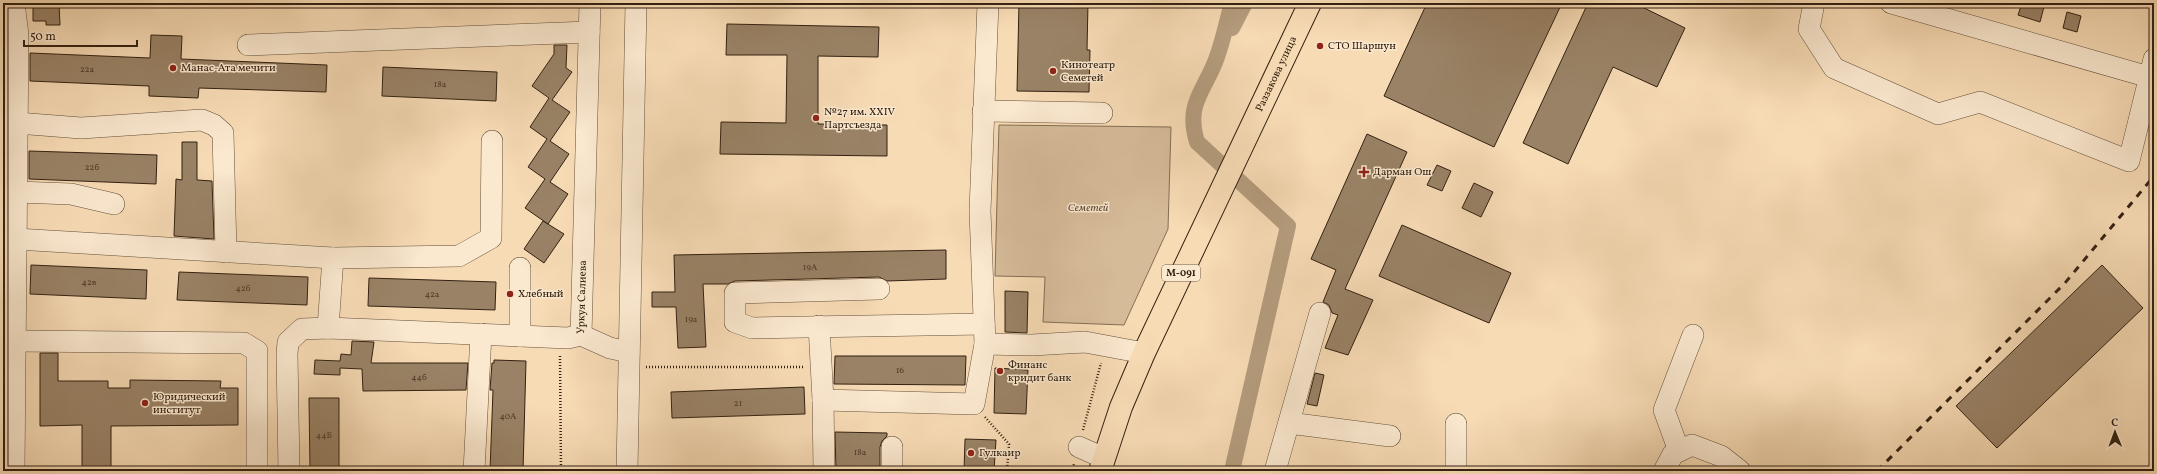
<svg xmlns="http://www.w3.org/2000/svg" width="2157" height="474" font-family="Vollkorn,serif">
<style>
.green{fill:#d6bb99;stroke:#846e55}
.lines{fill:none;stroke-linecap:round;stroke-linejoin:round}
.canal{stroke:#b49c7d;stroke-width:16}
.building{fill:#998266;stroke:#332111}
.minor-casing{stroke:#64503a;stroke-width:22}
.major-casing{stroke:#332111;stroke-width:24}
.path{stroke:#332111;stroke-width:2.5;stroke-dasharray:1 2;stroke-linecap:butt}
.minor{stroke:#fae8cf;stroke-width:21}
.major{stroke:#f7dbb5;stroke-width:22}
.rail{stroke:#332111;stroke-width:3;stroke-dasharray:7 7;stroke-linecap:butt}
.poi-dot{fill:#8f2418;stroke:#fae8cf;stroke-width:1.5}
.labels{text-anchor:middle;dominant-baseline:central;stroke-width:3;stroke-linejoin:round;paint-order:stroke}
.number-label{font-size:9px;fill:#4c3926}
.shield{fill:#fae8cf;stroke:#6f5d4a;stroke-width:1}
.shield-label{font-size:10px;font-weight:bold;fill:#332111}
.poi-label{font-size:11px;fill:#332111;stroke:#fae8cf;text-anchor:start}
.street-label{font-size:11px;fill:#332111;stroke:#fae8cf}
.park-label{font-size:11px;font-style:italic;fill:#5c4833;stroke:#fae8cf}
</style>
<rect width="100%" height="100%" fill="#f7dbb5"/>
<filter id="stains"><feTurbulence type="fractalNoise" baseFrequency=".005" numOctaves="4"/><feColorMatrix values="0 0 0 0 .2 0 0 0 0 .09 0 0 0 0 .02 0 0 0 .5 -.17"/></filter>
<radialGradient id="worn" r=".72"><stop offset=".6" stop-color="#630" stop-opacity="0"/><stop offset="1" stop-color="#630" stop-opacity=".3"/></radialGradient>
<polygon class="green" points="999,125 1171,127 1168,229 1124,325 1043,322 1045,277 995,276"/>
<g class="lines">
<g class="canal">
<path d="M1232,3C1227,21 1223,40 1217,57C1205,91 1185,103 1197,142L1288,226L1232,471"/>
<polyline points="1232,28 1245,3"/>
</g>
</g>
<g class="building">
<polygon points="59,3 60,25 46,25 46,21 33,21 33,4"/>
<polygon points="1019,3 1088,3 1087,50 1090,50 1089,92 1017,91"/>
<polygon points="1427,3 1562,3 1494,147 1384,96"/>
<polygon points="1588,3 1634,3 1685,28 1657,87 1613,67 1568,164 1523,143"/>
<polygon points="2022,3 2045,3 2040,22 2018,15"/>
<polygon points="2067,12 2081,16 2077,32 2063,28"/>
<polygon points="727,24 879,27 878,57 818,56 818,124 887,125 887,156 720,154 721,122 786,123 787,55 726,55"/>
<polygon points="151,35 182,36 181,59 327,65 326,92 199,88 198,98 149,96 149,86 30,81 30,53 150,58"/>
<polygon points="554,45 567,45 566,68 572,72 552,100 570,112 550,141 569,154 550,182 568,194 548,224 525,208 545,179 528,167 547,139 530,127 549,98 532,86 554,54"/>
<polygon points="383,67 497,72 496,101 382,96"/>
<polygon points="1367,134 1407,152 1345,289 1373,300 1348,355 1325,348 1338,315 1332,313 1329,305 1323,302 1336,270 1311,259"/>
<polygon points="182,142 197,142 197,180 212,181 214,239 174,236 176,179 182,180"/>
<polygon points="29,151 157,155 156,184 29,179"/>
<polygon points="1437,165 1451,171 1442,191 1427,185"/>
<polygon points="1474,183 1493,192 1481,217 1462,208"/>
<polygon points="543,221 564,234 544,263 524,249"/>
<polygon points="1402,225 1511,273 1489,323 1379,276"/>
<polygon points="946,250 946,279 887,281 879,277 735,281 728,284 703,284 706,347 678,348 676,307 652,307 652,292 675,292 674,255"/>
<polygon points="31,265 147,270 146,299 30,294"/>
<polygon points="2102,265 2143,308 1997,448 1956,406"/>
<polygon points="179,272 308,277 307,305 177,300"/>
<polygon points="369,278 496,282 495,310 368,306"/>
<polygon points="1005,291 1028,292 1027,333 1005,332"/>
<polygon points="352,341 374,342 371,363 468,363 466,390 363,391 362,369 340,368 340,375 314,374 315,360 340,361 341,354 351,355"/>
<polygon points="40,353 58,353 58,381 108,381 108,388 130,388 130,380 221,381 220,388 238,388 238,425 111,426 111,471 82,471 82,425 40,426"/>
<polygon points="835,356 966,356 965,385 834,384"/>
<polygon points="494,360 526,361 523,471 490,471 493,390 490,390 492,363 494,363"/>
<polygon points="995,368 1028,370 1026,414 994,413"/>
<polygon points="1315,373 1324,375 1317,406 1307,404"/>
<polygon points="804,387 805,414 672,418 671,392"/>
<polygon points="309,398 339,398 339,471 310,471"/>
<polygon points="835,432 887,433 887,436 882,441 880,447 880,471 836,471"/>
<polygon points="965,439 996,440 994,471 964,471"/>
</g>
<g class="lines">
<defs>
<g id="minor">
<polyline points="1814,3 1809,29 1834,68 1938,114 1980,102 2129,161 2154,59"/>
<polyline points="1891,3 2149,77"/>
<polyline points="248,45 589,32"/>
<polyline points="983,111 1102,113"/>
<polyline points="17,123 81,128 202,120 214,125 223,133 226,252"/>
<polyline points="17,192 71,194 114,204"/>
<polyline points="16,239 333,258"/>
<polyline points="879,289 735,293 735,322 752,328 984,324"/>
<polyline points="819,326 823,400 974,404 985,344 980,211 988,3"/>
<polyline points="328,328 333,258 459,256 491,238 492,141"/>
<path id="s1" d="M581,335L590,3"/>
<polyline points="581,335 610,348 629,352"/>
<polyline points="520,336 520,268"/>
<polyline points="15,341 244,343 257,351 257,471"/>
<polyline points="985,344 1032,345 1085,342 1144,353"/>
<polyline points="823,400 824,471"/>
<polyline points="1289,423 1390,436"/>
<polyline points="1456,424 1456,471"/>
<polyline points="1079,447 1104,458"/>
<polyline points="1679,451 1664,410 1693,335"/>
<polyline points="14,471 18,35 14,3"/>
<polyline points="289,471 287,354 288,342 302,329 328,328 568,338 581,335"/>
<polyline points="474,471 481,334"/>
<polyline points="627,471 636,3"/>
<polyline points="892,471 892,447"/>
<polyline points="1275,471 1320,313"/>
<polyline points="1664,471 1673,454 1692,445 1721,456 1740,471"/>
</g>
<g id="major">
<path id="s2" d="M1100,471L1121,407L1144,353L1310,3"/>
</g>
</defs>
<use href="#minor" class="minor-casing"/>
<use href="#major" class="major-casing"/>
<g class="path">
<polyline points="560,356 561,471"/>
<polyline points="646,367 803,367"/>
<polyline points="985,417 1009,444 1007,471"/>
<polyline points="1083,430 1101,363"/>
<polyline points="1072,471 1074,464"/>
</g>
<use href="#minor" class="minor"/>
<use href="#major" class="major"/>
<polyline class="rail" points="1877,471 2065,283 2154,176"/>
</g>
<g class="poi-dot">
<circle cx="1320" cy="46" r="4"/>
<circle cx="173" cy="68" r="4"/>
<circle cx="1053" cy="71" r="4"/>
<circle cx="816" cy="118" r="4"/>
<path d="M1362 166h4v4h4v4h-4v4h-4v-4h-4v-4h4z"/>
<circle cx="510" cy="294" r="4"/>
<circle cx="1000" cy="371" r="4"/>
<circle cx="145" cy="403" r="4"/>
<circle cx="971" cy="453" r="4"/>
</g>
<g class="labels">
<g class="number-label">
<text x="87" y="69">22а</text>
<text x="440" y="84">18а</text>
<text x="92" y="167">22б</text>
<text x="810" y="267">19А</text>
<text x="89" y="282">42в</text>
<text x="243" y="288">42б</text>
<text x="432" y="294">42а</text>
<text x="691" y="319">19а</text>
<text x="900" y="370">16</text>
<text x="419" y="377">44б</text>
<text x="738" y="403">21</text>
<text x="508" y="416">40А</text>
<text x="324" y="435">44Б</text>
<text x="860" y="452">18а</text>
</g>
<rect class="shield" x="1162" y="265" width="38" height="16" rx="3"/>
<g class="shield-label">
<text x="1181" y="273">М-091</text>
</g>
<g class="poi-label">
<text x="1328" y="46">СТО Шаршун</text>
<text x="1061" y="65">Кинотеатр<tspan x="1061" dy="13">Семетей</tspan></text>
<text x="181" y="68">Манас-Ата мечити</text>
<text x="824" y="112">№27 им. XXIV<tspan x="824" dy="13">Партсъезда</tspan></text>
<text x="1373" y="172">Дарман Ош</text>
<text x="518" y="294">Хлебный</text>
<text x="1008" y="365">Финанс<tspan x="1008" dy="13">кридит банк</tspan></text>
<text x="153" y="397">Юридический<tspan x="153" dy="13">институт</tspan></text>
<text x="979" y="453">Гулкаир</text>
</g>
<g class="street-label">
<text stroke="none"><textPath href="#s2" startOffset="435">Раззакова улица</textPath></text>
<text stroke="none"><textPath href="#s1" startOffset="38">Уркуя Салиева</textPath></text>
</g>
<g class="park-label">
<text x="1088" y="208">Семетей</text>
</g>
</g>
<rect width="2157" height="474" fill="none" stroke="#f7dbb5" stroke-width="16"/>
<rect x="4" y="4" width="2149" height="466" fill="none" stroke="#332111" stroke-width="2"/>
<rect x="8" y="8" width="2141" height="458" fill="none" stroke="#332111"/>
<g transform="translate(2115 432) rotate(359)" stroke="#fae8cf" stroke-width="3" paint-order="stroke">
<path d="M0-3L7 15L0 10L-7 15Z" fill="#332111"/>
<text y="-6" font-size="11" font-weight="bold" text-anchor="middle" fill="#332111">С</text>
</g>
<path d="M24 40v6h113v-6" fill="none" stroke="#332111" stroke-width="2"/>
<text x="30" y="40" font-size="12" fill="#332111" stroke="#fae8cf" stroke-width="3" paint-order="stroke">50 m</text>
<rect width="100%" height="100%" filter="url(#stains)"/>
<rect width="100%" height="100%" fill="url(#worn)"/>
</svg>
